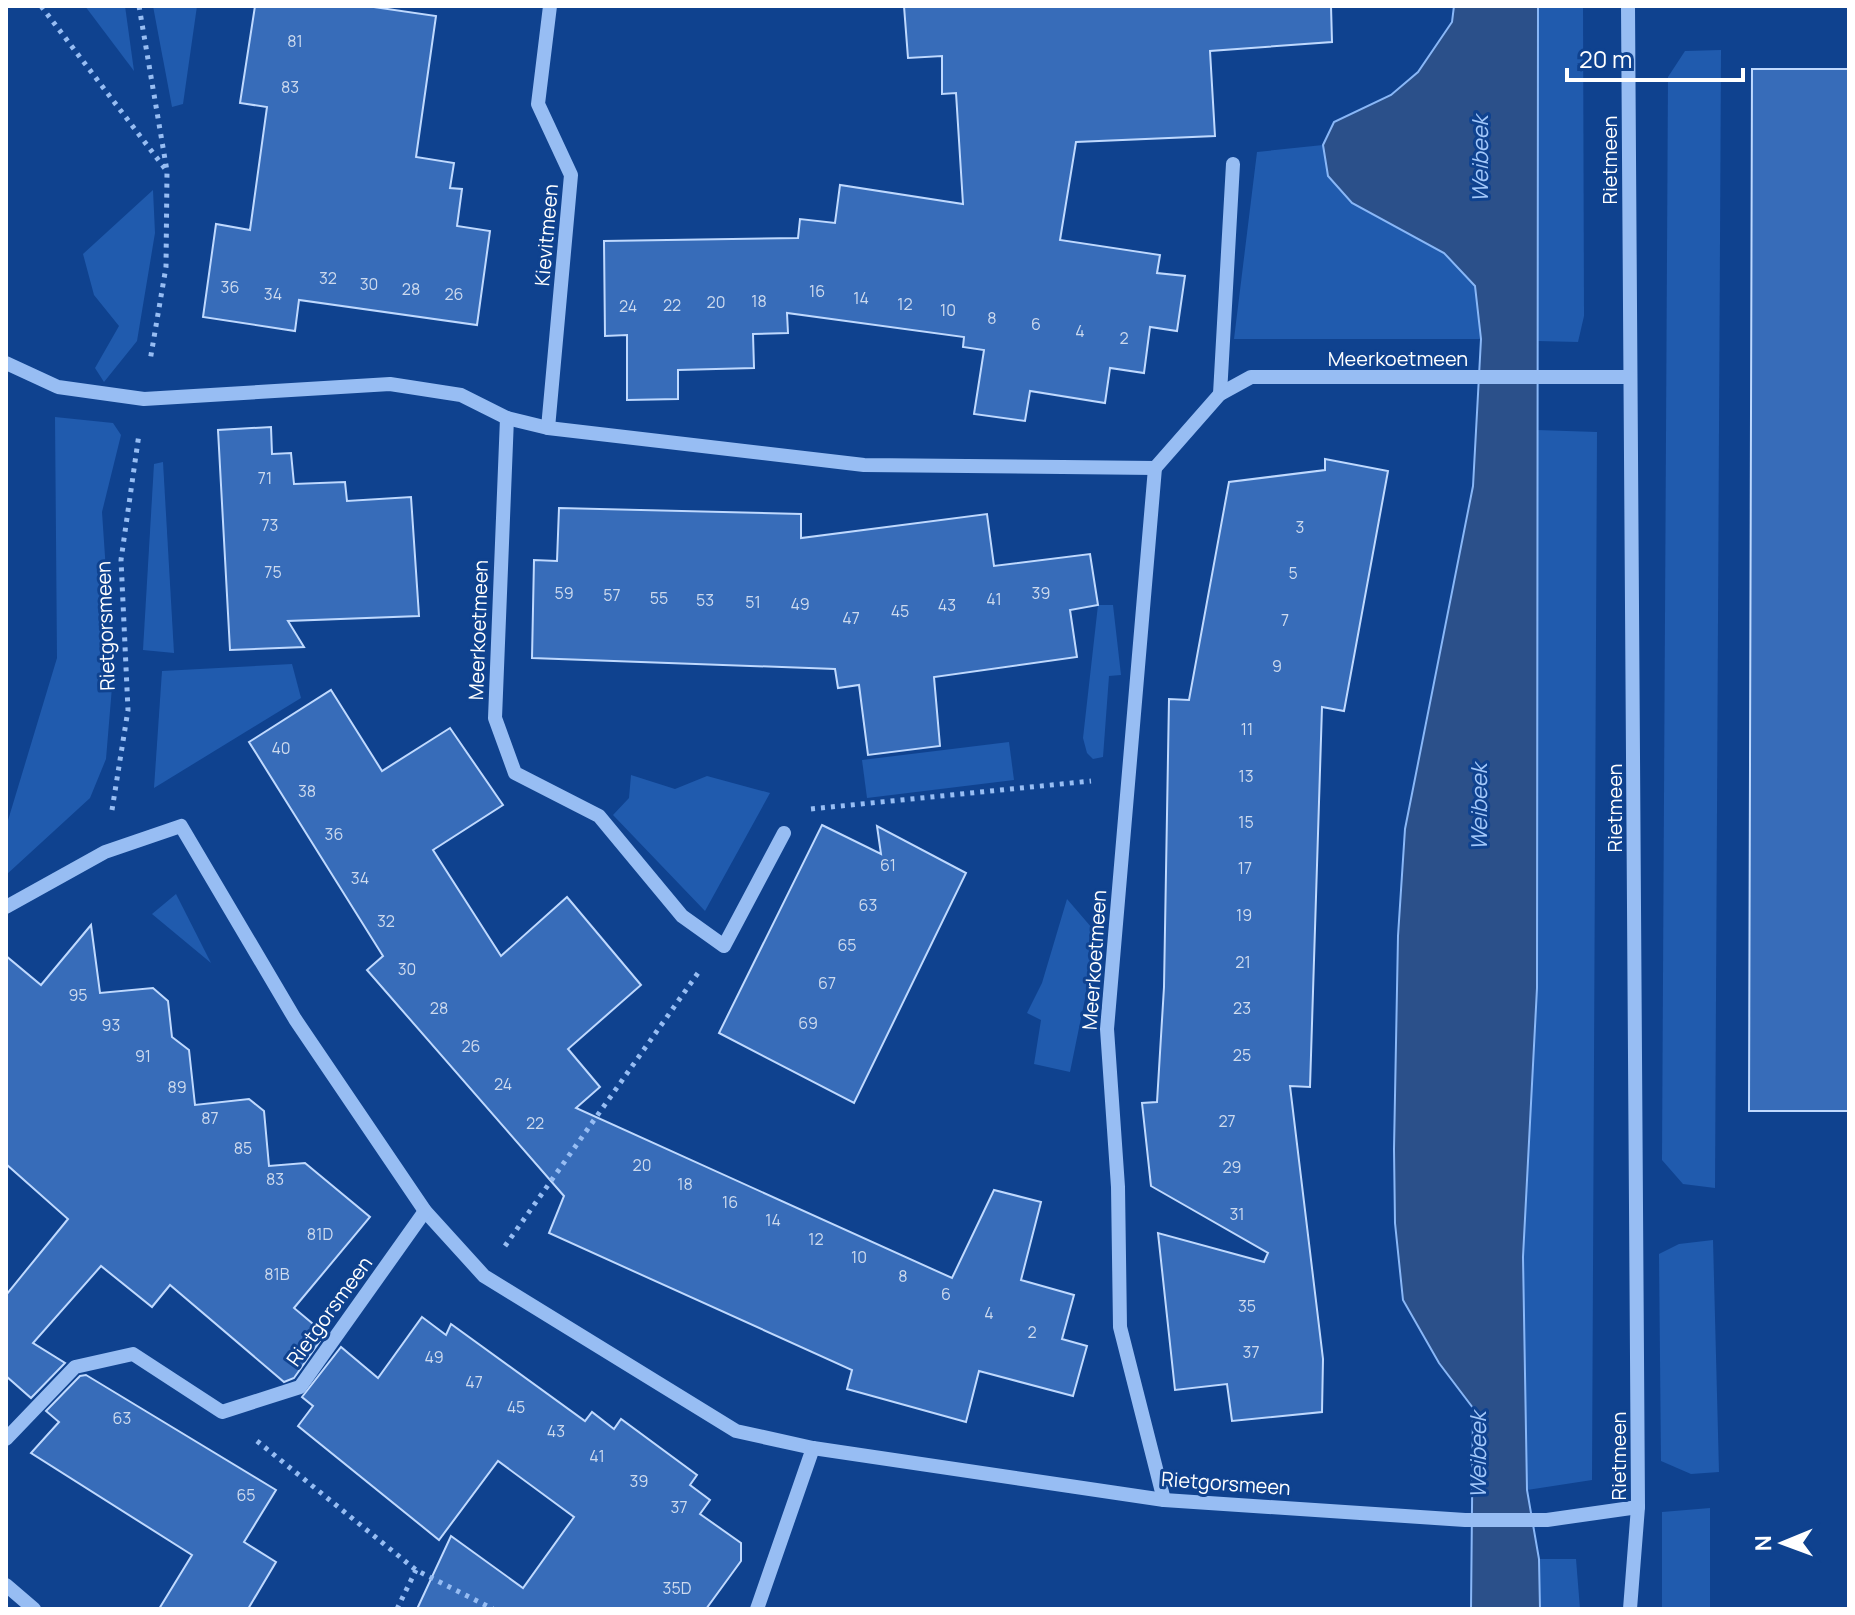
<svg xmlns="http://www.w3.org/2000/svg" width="1855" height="1615" font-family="Manrope,sans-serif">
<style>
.green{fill:#205bae}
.water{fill:#2b508a;stroke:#89b7f7;stroke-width:2}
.building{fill:#376cb9;stroke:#bfd9fe;stroke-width:2}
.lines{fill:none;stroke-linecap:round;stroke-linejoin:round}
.path{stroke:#97bdf3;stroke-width:5;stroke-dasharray:4 6;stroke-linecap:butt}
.minor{stroke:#97bdf3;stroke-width:14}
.labels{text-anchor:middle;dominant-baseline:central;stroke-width:6;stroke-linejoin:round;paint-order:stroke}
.number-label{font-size:16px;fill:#cddaee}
.street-label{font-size:20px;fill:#fff;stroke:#0f428f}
.water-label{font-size:22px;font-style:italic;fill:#a3c8fa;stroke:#0f428f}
</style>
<rect width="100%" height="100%" fill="#0f428f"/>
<g class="green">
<polygon points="85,6 125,6 134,71"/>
<polygon points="153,6 197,6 183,104 172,107"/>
<polygon points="1538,6 1583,6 1584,316 1578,342 1537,341"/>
<polygon points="1721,50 1715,1188 1683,1184 1662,1160 1668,77 1685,51"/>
<polygon points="1323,145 1328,176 1352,203 1444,253 1475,286 1481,339 1234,339 1257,152"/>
<polygon points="153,190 155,233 137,341 104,382 95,368 119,326 94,295 83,254"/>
<polygon points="55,417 113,423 121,435 102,512 113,675 106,759 90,798 6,875 6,827 57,658"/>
<polygon points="1537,430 1597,432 1592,1480 1527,1490 1523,1257 1537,988"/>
<polygon points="163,462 174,653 143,650 154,464"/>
<polygon points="1098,605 1113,605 1121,675 1109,676 1103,757 1093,759 1087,753 1083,738"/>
<polygon points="292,664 301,698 154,788 162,671"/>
<polygon points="1009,742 1014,780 867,798 862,760"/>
<polygon points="631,775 675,789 707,776 770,793 705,911 613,815 629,798"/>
<polygon points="176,894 211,963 152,914"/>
<polygon points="1067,899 1098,935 1070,1072 1034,1064 1041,1020 1027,1013 1042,983"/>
<polygon points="1713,1240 1719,1472 1691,1474 1661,1461 1659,1254 1679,1244"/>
<polygon points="1710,1508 1710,1609 1662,1609 1662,1512"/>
<polygon points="1539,1559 1576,1559 1580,1609 1540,1609"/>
</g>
<polygon class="water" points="1454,6 1538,6 1537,988 1523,1257 1527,1490 1539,1559 1540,1609 1471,1609 1473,1408 1439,1363 1403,1300 1395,1223 1394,1149 1398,936 1405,829 1473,486 1481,339 1475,286 1444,253 1352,203 1328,176 1323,145 1334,122 1391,95 1418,72 1452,22"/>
<g class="building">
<polygon points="255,6 367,6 436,16 416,157 454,163 450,188 462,189 457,226 490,231 477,325 299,300 295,331 203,317 216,224 250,230 267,107 240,103"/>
<polygon points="904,6 1331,6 1332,42 1210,51 1215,136 1076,142 1060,240 1160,255 1157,273 1185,276 1177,331 1150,327 1144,373 1110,368 1105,403 1030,391 1025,421 974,414 984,350 963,347 964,337 787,313 788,333 753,334 754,368 678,370 678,399 627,400 627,335 605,336 604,241 798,238 800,219 835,223 840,185 963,204 956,93 942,94 942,56 908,58"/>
<polygon points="1752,69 1849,69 1849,1111 1749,1111"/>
<polygon points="271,427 272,454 291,453 294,484 345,482 347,501 411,497 419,616 288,621 304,647 230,650 218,430"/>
<polygon points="1325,459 1388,471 1344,711 1322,707 1310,1087 1290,1086 1323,1359 1322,1412 1232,1421 1227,1384 1175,1390 1158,1233 1264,1262 1268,1253 1151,1186 1142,1103 1157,1102 1164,987 1169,699 1189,700 1229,482 1325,470"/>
<polygon points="559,508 801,514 801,538 987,514 994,566 1090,554 1098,605 1070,610 1077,657 934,677 940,746 868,755 859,685 838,688 835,669 532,658 534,560 557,561"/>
<polygon points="331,690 382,771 450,728 503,805 433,850 501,956 567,897 641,985 568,1049 600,1087 576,1108 952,1278 994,1190 1041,1202 1021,1280 1074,1295 1062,1339 1087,1346 1073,1396 979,1371 966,1422 847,1389 852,1370 549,1233 564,1196 367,970 383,956 249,742"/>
<polygon points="822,825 881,854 877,826 966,873 854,1103 719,1033"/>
<polygon points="91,925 100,993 153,988 168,1001 172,1037 189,1050 195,1105 249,1099 264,1111 269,1166 305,1163 370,1217 294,1308 325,1334 294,1378 284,1382 170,1285 152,1307 101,1266 33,1343 65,1363 31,1398 6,1376 6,1295 68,1219 6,1164 6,956 41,985"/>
<polygon points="422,1317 446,1335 451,1324 585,1421 592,1412 614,1429 621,1419 697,1475 690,1485 710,1500 700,1514 741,1543 741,1561 706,1609 417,1609 451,1536 523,1588 574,1517 498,1461 439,1540 298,1426 313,1406 302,1397 341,1347 378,1378"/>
<polygon points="86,1375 276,1490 244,1542 276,1562 248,1609 159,1609 192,1555 31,1453 59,1422 46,1411 80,1376"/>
</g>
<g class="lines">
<g class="path">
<polyline points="41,6 166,170"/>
<polyline points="139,6 167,171 166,267 150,361"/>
<polyline points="811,809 1091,781"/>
<polyline points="112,810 128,710 121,560 139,434"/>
<polyline points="505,1246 698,973"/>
<polyline points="257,1441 416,1570 493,1609"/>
<polyline points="397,1609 416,1570"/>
</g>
<g class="minor">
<polyline points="1628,6 1638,1507 1630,1609"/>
<polyline points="6,363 58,387 144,399 390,384 461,395 507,418 548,428 864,465 1155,468 1220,394 1251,377 1630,377"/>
<polyline points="1220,394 1233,164"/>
<polyline points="507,418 495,718 515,773 599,816 682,916 724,946 784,833"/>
<polyline points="548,428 571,175 538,104 550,6"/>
<polyline points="1155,468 1107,1029 1118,1187 1120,1327 1164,1500"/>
<polyline points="6,907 105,852 181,826 295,1019 425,1211 484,1276 736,1431 813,1448 1164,1500 1465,1520 1547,1520 1638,1507"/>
<polyline points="6,1439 75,1367 133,1354 222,1412 300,1387 425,1211"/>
<polyline points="6,1585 34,1609"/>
<polyline points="757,1609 813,1448"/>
</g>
</g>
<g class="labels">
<g class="number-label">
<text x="295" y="41">81</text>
<text x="290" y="87">83</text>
<text x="328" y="278">32</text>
<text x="369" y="284">30</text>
<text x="230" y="287">36</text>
<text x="411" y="289">28</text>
<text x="817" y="291">16</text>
<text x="273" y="294">34</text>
<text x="454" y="294">26</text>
<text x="861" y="298">14</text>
<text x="759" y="301">18</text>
<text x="716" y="302">20</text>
<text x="905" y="304">12</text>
<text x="672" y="305">22</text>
<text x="628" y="306">24</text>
<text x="948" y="310">10</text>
<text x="992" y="318">8</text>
<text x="1036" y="324">6</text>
<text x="1080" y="331">4</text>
<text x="1124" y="338">2</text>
<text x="265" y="478">71</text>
<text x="270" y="525">73</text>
<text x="1300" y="527">3</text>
<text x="273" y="572">75</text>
<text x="1293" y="573">5</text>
<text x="564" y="593">59</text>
<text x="1041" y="593">39</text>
<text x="612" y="595">57</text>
<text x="659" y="598">55</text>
<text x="994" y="599">41</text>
<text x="705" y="600">53</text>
<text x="753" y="602">51</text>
<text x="800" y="604">49</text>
<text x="947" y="605">43</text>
<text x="900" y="611">45</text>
<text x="851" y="618">47</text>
<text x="1285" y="620">7</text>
<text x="1277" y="666">9</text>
<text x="1247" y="729">11</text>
<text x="281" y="748">40</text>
<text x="1246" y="776">13</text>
<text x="307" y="791">38</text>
<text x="1246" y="822">15</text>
<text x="334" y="834">36</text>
<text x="888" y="865">61</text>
<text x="1245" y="868">17</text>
<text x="360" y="878">34</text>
<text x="868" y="905">63</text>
<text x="1244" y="915">19</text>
<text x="386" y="921">32</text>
<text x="847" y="945">65</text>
<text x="1243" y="962">21</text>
<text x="407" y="969">30</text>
<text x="827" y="983">67</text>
<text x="78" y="995">95</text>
<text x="439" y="1008">28</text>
<text x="1242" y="1008">23</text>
<text x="808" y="1023">69</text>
<text x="111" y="1025">93</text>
<text x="471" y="1046">26</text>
<text x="1242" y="1055">25</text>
<text x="143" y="1056">91</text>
<text x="503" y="1084">24</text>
<text x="177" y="1087">89</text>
<text x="210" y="1118">87</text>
<text x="1227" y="1121">27</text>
<text x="535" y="1123">22</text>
<text x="243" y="1148">85</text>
<text x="642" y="1165">20</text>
<text x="1232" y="1167">29</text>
<text x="275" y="1179">83</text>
<text x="685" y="1184">18</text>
<text x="730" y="1202">16</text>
<text x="1237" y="1214">31</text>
<text x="773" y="1220">14</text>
<text x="320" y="1234">81D</text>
<text x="816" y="1239">12</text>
<text x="859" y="1257">10</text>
<text x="277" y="1274">81B</text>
<text x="903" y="1276">8</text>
<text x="946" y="1294">6</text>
<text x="1247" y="1306">35</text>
<text x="989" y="1313">4</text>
<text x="1032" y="1332">2</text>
<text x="1251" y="1352">37</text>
<text x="434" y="1357">49</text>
<text x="474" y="1382">47</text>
<text x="516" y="1407">45</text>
<text x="122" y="1418">63</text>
<text x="556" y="1431">43</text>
<text x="597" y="1456">41</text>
<text x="639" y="1481">39</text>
<text x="246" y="1495">65</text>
<text x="679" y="1507">37</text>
<text x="677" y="1588">35D</text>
</g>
<g class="street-label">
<text transform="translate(1609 160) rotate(-90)">Rietmeen</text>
<text transform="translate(546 235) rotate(-85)">Kievitmeen</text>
<text x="1398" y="358">Meerkoetmeen</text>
<text transform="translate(105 626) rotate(-92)">Rietgorsmeen</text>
<text transform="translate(478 630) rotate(-88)">Meerkoetmeen</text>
<text transform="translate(1614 808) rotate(-90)">Rietmeen</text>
<text transform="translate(1094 960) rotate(-86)">Meerkoetmeen</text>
<text transform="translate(329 1311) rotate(-54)">Rietgorsmeen</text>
<text transform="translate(1618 1456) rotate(-90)">Rietmeen</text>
<text transform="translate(1226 1483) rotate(4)">Rietgorsmeen</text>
</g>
<g class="water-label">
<text transform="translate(1480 159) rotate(-90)">Weibeek</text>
<text transform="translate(1479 807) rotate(-90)">Weibeek</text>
<text transform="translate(1478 1455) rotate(-90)">Weibeek</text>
</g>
</g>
<rect width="1855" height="1615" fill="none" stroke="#ffffff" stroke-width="16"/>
<g transform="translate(1783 1543) rotate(269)" stroke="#0f428f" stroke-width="6" paint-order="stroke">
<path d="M0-6L14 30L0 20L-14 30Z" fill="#ffffff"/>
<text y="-12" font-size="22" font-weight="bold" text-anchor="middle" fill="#ffffff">N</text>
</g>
<path d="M1567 68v12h176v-12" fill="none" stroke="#ffffff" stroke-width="4"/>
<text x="1579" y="68" font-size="24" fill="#ffffff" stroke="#0f428f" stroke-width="6" paint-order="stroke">20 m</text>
</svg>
